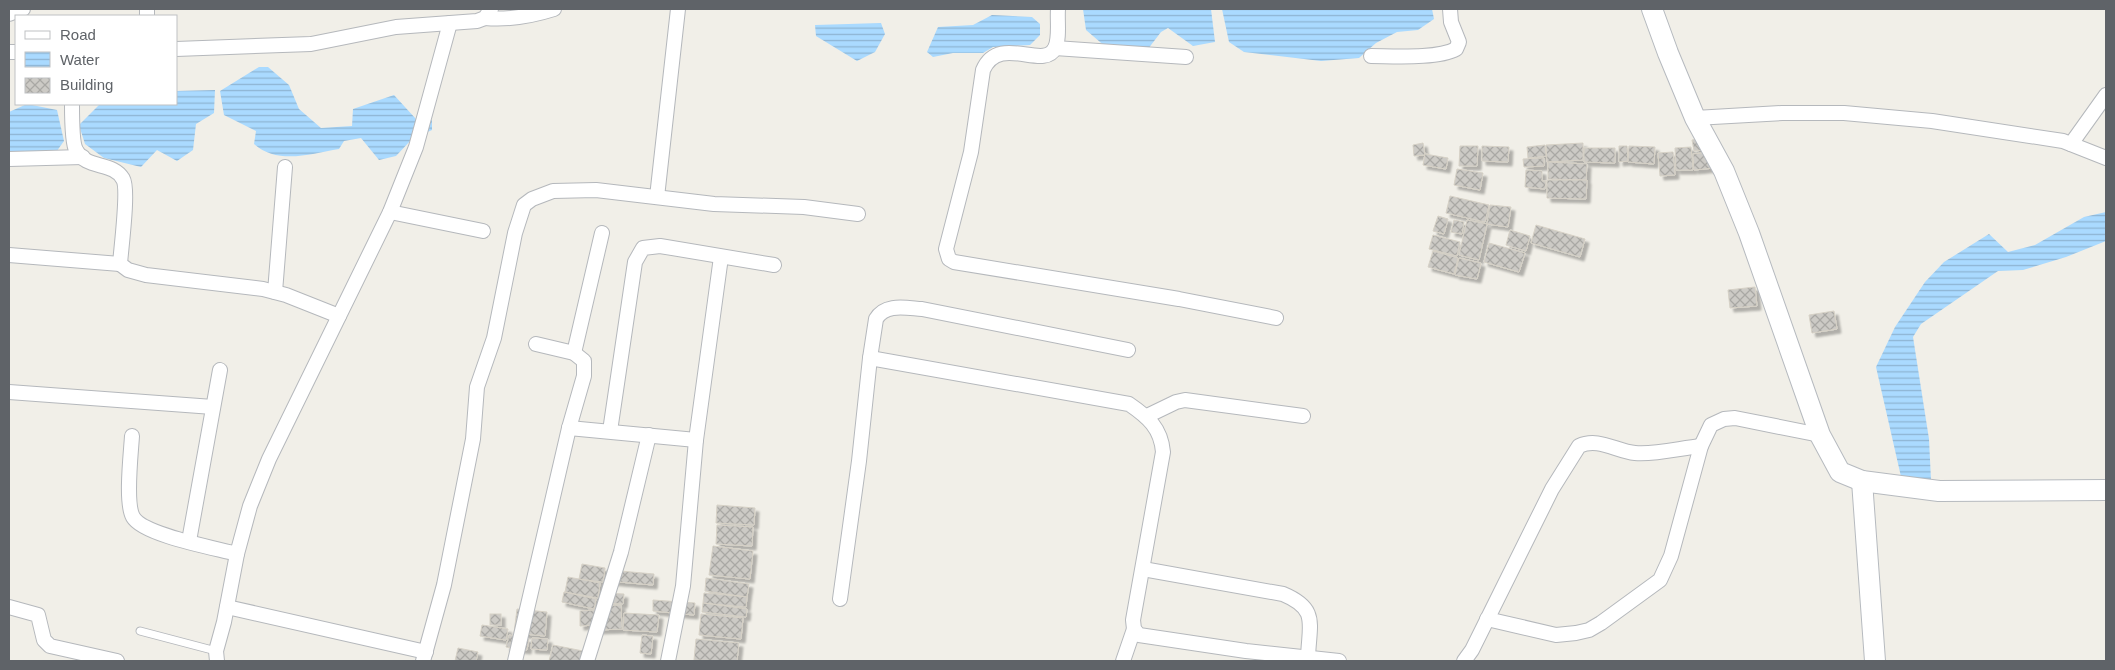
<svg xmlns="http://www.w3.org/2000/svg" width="2115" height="670" font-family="Helvetica,sans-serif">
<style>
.water{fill:url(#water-rules)}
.building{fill:url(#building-cross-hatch);stroke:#d6d1c6;filter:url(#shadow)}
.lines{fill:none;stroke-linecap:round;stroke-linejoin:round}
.lane-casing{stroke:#b5b8bc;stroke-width:9}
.street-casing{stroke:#b5b8bc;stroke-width:16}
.secondary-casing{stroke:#b6babf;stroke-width:22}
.lane{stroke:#fff;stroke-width:7}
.street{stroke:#fff;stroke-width:14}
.secondary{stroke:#fff;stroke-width:20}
</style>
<defs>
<pattern id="water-rules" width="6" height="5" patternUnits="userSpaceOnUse" patternTransform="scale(1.25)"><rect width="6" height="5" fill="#aadaff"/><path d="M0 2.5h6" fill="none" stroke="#8eb4d2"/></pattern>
<pattern id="building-cross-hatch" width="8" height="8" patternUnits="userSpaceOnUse" patternTransform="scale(1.25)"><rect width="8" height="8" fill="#cccac5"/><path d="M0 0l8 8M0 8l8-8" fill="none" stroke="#a9a8a4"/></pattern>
<filter id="shadow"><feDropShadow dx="4" dy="4" stdDeviation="1" flood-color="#0004"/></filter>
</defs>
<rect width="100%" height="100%" fill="#f1efe8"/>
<g class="water">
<polygon points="1083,9 1211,9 1215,42 1193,46 1168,28 1161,32 1148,49 1107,48 1086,30"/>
<polygon points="1222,9 1432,9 1434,19 1418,30 1397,32 1376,43 1359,58 1321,61 1244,52 1229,42"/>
<polygon points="992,15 1032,17 1040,24 1040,35 1030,45 993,47 983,53 953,53 933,57 927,52 938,27 973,25"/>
<polygon points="881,23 885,34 875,52 857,61 816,36 815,25"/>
<path d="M259,67H268L289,85L299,109L321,128L352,126L353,109L394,95L416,119L432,120V130L412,139L396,156L379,160L361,138L344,141L339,149C310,154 278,165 254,144L256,131L224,115L220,91Z"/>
<polygon points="215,90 214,113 196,124 193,150 177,161 157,150 141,167 104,158 85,144 79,125 100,104 176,104 176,91"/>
<polygon points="27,104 57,110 64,141 47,165 9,155 9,112"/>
<polygon points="2106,212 2106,241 2066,257 2023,270 1998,271 1921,324 1913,337 1929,439 1931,480 1902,481 1876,367 1895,327 1925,282 1944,262 1989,234 2008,252 2035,245 2084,217"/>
</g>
<g class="building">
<polygon points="1702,138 1704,150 1694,151 1692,140"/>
<polygon points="1423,143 1425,155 1414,156 1413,145"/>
<polygon points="1583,143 1583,160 1547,162 1546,145"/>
<polygon points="1545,145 1546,156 1528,158 1527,147"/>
<polygon points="1460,146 1478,146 1477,166 1459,166"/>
<polygon points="1482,146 1509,147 1508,162 1482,161"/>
<polygon points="1619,146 1627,146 1628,161 1619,162"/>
<polygon points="1629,146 1655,147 1654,164 1628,162"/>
<polygon points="1691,147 1693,170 1676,170 1675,148"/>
<polygon points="1584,148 1615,148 1615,163 1584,162"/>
<polygon points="1673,152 1675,175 1660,176 1658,153"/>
<polygon points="1712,152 1714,168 1694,170 1693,154"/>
<polygon points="1425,154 1448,158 1446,169 1423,165"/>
<polygon points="1544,158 1544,166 1524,167 1523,159"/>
<polygon points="1548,162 1587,164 1586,180 1548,179"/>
<polygon points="1457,169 1483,173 1480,190 1454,185"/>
<polygon points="1526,170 1542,171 1542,181 1546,181 1545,189 1525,187"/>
<polygon points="1547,180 1587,180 1586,199 1547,198"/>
<polygon points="1450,196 1489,205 1485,222 1446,213"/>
<polygon points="1490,205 1511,207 1508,227 1487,224"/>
<polygon points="1438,216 1448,219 1444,234 1433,231"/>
<polygon points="1454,220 1464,222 1462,234 1451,232"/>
<polygon points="1467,220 1487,224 1479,260 1459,255"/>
<polygon points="1536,225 1585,239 1580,257 1531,243"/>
<polygon points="1510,230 1530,236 1526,251 1506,245"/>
<polygon points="1433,235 1460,242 1457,256 1429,249"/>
<polygon points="1489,243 1525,253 1519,272 1484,262"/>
<polygon points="1433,251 1458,258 1454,274 1428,267"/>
<polygon points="1459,258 1481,263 1477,279 1455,275"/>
<polygon points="1755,287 1757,306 1730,308 1728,290"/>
<polygon points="1834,311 1837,329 1812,333 1809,315"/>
<polygon points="717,505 755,508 754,525 716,523"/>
<polygon points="717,525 753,527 752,546 716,544"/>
<polygon points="713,546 753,551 750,579 709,575"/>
<polygon points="582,564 605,568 603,582 579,579"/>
<polygon points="609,570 654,574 653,585 608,581"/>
<polygon points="568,577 600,583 598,598 565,592"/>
<polygon points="706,578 749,584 747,597 705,591"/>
<polygon points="564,592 596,599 594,609 562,602"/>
<polygon points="601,593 624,594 623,604 601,603"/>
<polygon points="704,593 747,597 746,607 703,603"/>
<polygon points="653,600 695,603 694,615 653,611"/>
<polygon points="703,603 747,609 746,617 702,612"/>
<polygon points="621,605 622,629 597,630 596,606"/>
<polygon points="517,609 547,612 545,636 514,633"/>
<polygon points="595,610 595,625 580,626 580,611"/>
<polygon points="624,613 659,615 657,632 623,630"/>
<rect x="490" y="614" width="11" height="11"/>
<polygon points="701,614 743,618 741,639 699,635"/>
<polygon points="482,625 508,629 506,640 480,636"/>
<polygon points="509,635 529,639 527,650 506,647"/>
<polygon points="642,635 653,636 651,654 640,653"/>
<polygon points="532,638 548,639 547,650 531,649"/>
<polygon points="696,639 739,643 737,661 694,660"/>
<polygon points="553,645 588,652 586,661 549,661"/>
<polygon points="458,648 478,652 476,661 455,661"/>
</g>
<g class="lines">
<defs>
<polyline id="lane" points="140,631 216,651"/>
<g id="street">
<path d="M1058,9C1057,20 1060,38 1055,48C1044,71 999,33 983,70L971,152L946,249L949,259L954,262L1179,299L1276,318"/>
<polyline points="9,14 23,9"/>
<polyline points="147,16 147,9"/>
<path d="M485,18C508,20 532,16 554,9"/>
<polyline points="1055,48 1186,57"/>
<polyline points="176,49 311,44 396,27 477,21 485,18 491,9"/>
<polyline points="9,52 16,52"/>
<path d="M1371,56C1392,56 1438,59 1456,49L1459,42L1451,22L1450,9"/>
<path d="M72,104C72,113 72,143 76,150C86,170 113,161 123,179C129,189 121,249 120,264L128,270L146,275L263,289L286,295L339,316"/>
<polyline points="1695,118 1782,113 1844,113 1932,121 2063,141 2106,158"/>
<polyline points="2071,144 2106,95"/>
<polyline points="9,159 83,157"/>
<polyline points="657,197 678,9"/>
<polyline points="390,212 483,231"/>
<polyline points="9,255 120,264"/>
<polyline points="275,292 285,167"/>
<polyline points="574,353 602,233"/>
<path d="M870,358L1129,404C1148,417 1161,428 1163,452L1133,620L1134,629L1139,635L1246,651L1339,661"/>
<polyline points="9,392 213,407"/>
<polyline points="1147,416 1176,402 1185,400 1303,416"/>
<polyline points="569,428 696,440"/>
<polyline points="610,431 635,262 643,248 660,246 774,265"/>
<path d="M132,436C131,453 125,503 133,517C143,535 215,548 237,554"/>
<polyline points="189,541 220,370"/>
<path d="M1143,569L1283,594C1319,609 1309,624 1308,658"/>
<path d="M840,599L859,461L870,358L876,319C885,303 906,308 922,309L1128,350"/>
<polyline points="9,607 38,615 44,640 50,646 117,661"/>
<polyline points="227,607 426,652"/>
<polyline points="1487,619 1556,635 1576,633 1589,630 1601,623 1660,580 1671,556 1701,446 1711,425 1724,419 1735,418 1820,435"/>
<polyline points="217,661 216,651 224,622 237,554 250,506 269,459 390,212 416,147 450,23"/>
<polyline points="423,661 444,585 473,439 477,387 494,338 515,233 524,205 532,199 553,191 596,190 714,204 804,207 858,214"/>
<polyline points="515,661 569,428 584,376 584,361 574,353 536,344"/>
<polyline points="587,661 621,552 649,435"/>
<polyline points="668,661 683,586 696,440 721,257"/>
<polyline points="1123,661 1134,629"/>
<path d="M1464,661L1472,650L1552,489L1579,446C1598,437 1616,451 1635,453C1654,455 1681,448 1701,446"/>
</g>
<g id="secondary">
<polyline points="1652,9 1668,53 1695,118 1724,171 1749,233 1820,435 1840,472 1862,481 1939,491 2106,490"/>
<polyline points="1862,481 1875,661"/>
</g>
</defs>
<use href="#lane" class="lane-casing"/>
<use href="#street" class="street-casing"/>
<use href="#secondary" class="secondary-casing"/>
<use href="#lane" class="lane"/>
<use href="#street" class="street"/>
<use href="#secondary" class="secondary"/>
</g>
<rect width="2115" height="670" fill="none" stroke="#5f6368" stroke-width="20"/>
<rect x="15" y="15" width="162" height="90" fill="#ffffff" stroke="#bfc1c3"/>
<rect x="25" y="31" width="25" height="8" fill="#ffffff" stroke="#bfc1c3"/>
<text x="60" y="40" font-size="15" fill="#5f6368">Road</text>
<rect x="25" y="52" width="25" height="15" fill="url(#water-rules)" stroke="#bfc1c3"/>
<text x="60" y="65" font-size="15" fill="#5f6368">Water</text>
<rect x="25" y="78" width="25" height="15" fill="url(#building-cross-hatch)" stroke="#bfc1c3"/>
<text x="60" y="90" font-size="15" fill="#5f6368">Building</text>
</svg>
